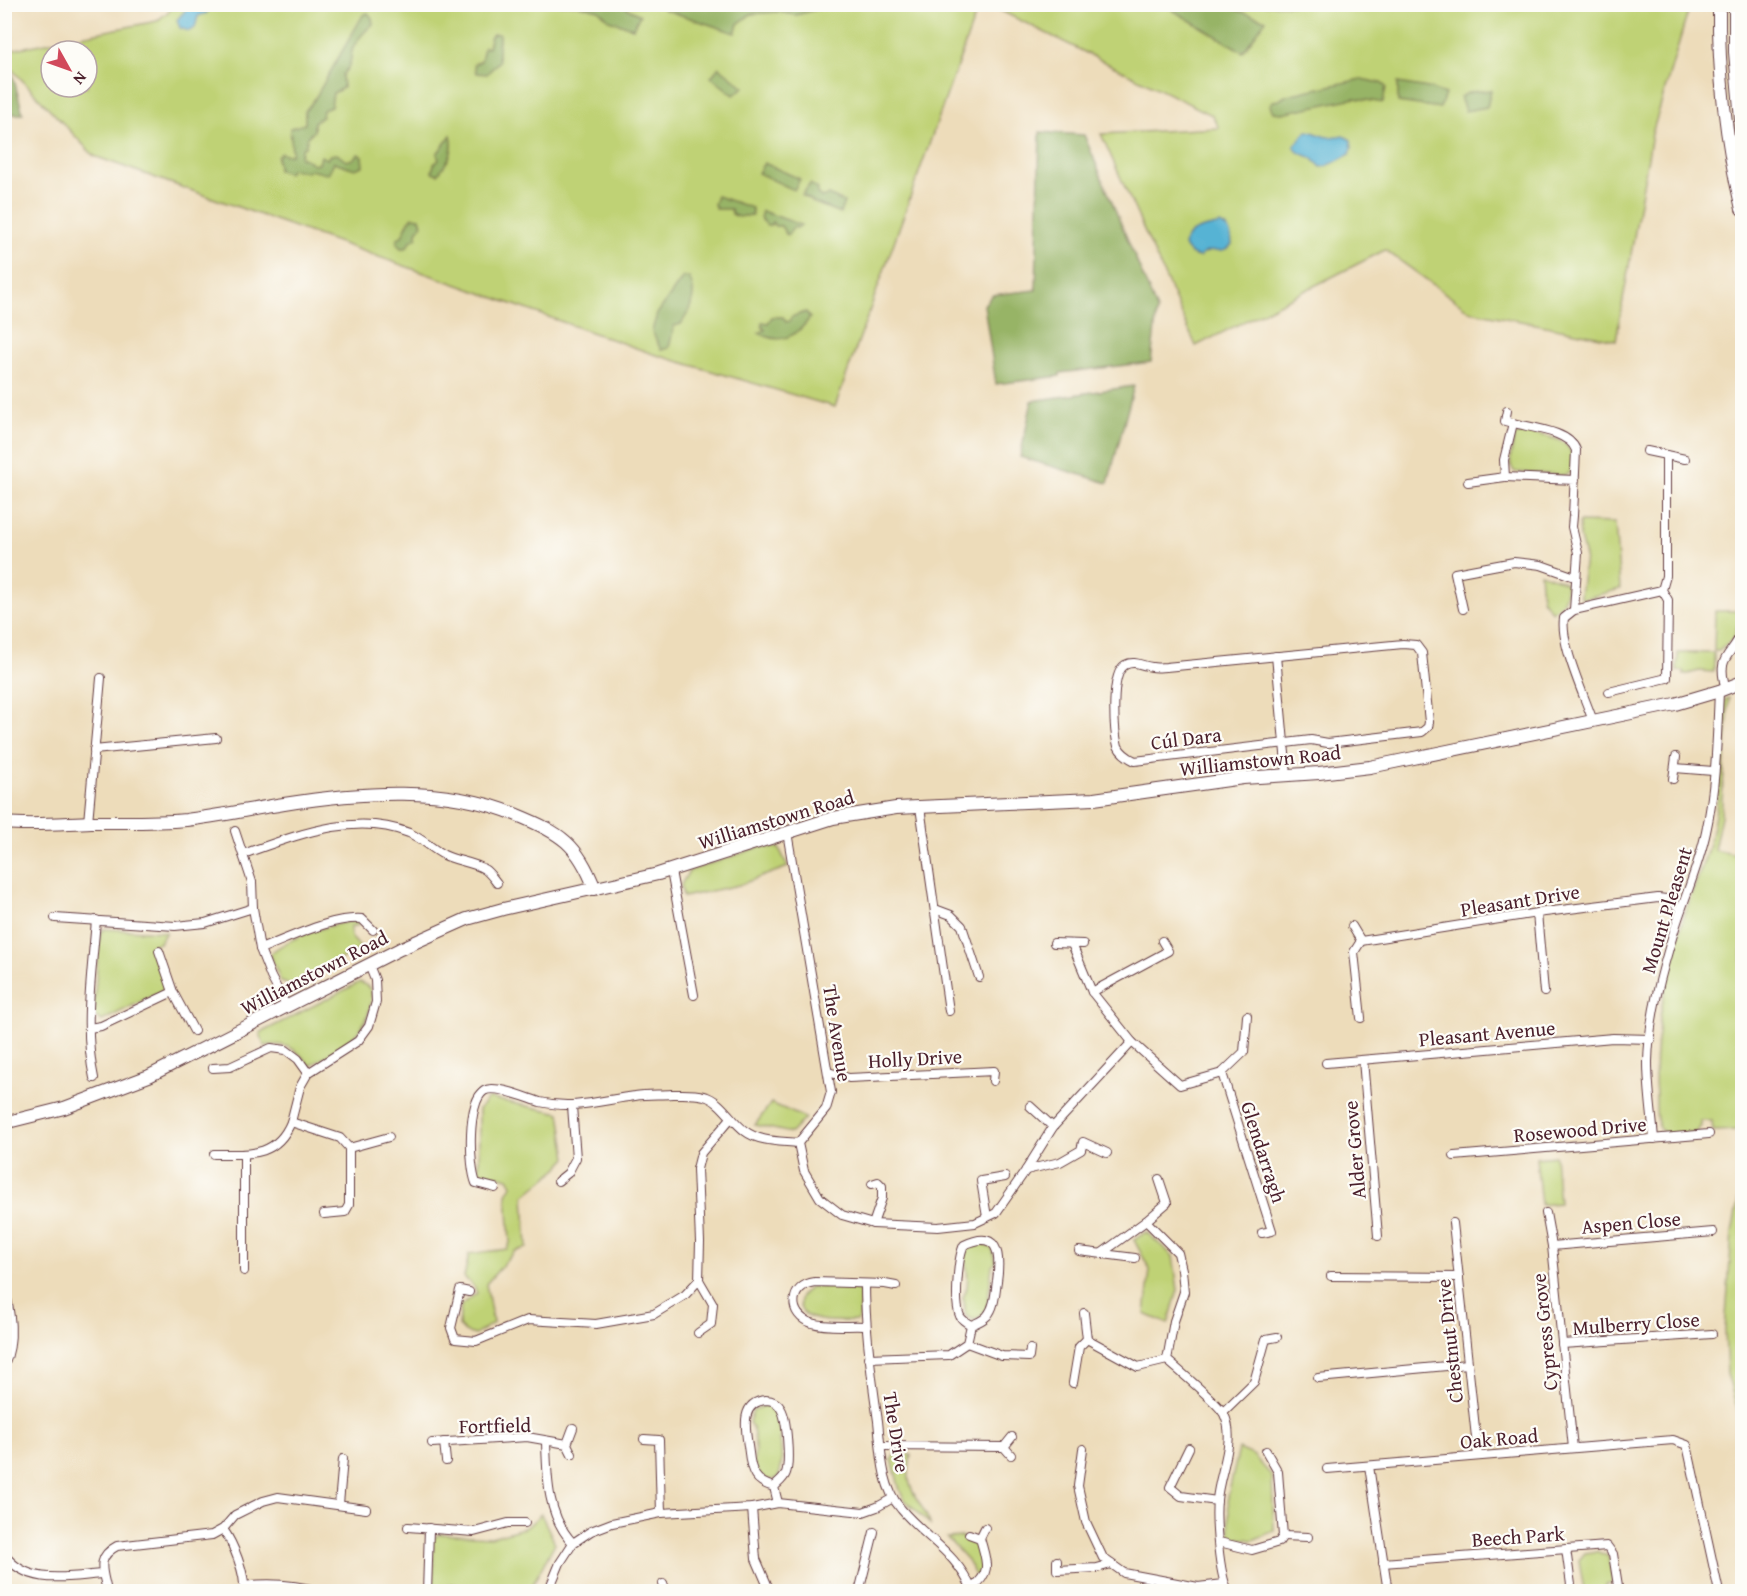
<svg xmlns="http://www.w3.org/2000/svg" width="1747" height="1596" font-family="'Gentium Book Plus',serif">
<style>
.green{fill:#bfd275;stroke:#847850;stroke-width:1.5;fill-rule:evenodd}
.forest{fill:#97b466;stroke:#706a48;stroke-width:1.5}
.water{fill:#56b3d4;stroke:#506980;stroke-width:1.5}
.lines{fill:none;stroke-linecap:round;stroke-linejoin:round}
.street-casing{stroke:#623b40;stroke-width:10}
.secondary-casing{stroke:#623b40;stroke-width:14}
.street{stroke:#fff;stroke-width:8}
.secondary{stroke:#fff;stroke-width:12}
.labels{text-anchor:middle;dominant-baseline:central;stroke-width:4.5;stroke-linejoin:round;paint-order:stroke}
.street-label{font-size:20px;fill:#4a1f2b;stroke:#fdfcf7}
</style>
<rect width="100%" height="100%" fill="#fdfcf7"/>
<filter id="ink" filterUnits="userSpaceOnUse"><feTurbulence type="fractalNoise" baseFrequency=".0167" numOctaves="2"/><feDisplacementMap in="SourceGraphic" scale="12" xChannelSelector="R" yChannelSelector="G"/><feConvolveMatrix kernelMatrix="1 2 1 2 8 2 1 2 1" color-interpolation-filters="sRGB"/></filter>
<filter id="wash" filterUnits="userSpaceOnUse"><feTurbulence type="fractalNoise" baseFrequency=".008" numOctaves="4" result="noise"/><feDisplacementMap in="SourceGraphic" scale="24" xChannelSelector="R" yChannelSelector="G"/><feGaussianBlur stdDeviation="1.35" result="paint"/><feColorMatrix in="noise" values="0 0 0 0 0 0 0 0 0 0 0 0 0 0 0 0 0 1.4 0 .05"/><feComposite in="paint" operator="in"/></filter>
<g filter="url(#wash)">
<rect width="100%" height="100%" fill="#eddcba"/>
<g class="green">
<path d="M176,5H979L835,407L653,354L94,156L5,62V51L157,21ZM51,51H87V87H51Z"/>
<polygon points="989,5 1690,5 1652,134 1616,340 1470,311 1385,250 1196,346 1101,134 1219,128 1212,115"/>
<path d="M1524,432C1549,437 1581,438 1570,473L1564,475L1515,472C1506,463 1513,448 1515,436Z"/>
<polygon points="1579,522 1615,523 1620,589 1583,599 1580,596 1585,557 1580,538"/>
<path d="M1540,573L1560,580L1566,584C1567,598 1562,604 1552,612L1542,599Z"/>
<polygon points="1715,611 1742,611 1734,637 1719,651 1714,651"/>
<polygon points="1678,653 1714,653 1714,672 1699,671 1684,675 1684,671 1677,671"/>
<path d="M1729,698L1721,816L1714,850L1742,856V1407L1738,1411L1727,1374L1725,1330L1732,1233L1741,1185L1740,1130L1713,1131L1712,1121H1701V1126L1696,1132L1668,1134L1662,1131C1655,1122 1656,1108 1656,1096C1651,1041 1668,966 1685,913C1692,891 1702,870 1708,848C1721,801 1721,748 1725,699Z"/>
<polygon points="760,847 779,848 788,867 739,885 683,897 681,885 689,871"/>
<path d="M358,921L357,926H351V937L361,948L293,985L281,982L270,954C287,938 335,922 358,921Z"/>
<polygon points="104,929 166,932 159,943 154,944 164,980 164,990 102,1021 93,1015 100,933"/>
<path d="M360,982C371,987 373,991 371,1004C364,1039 338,1048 310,1066C297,1048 286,1042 264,1046L260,1033Z"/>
<polygon points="488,1098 560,1113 567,1158 558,1168 524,1196 527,1248 515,1251 486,1284 493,1323 475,1335 465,1332 459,1326 461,1305 477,1293 474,1287 464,1277 469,1254 507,1249 510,1243 507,1194 512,1185 508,1178 497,1175 483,1178 479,1173 479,1109"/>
<polygon points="771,1103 805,1118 791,1133 755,1125"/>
<polygon points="1555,1156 1559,1203 1541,1205 1536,1158"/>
<polygon points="1146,1232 1173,1256 1178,1290 1168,1324 1145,1314 1150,1270 1134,1240"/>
<path d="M975,1243L985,1244L992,1248L996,1262L992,1266L987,1309L981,1316L974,1320L966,1316L963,1297C969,1289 969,1269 964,1260L968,1248Z"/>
<path d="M811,1287H855L860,1292V1316L857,1321C842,1321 804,1325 800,1306C798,1296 804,1292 811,1287Z"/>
<path d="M765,1405L775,1407L780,1415L781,1423L779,1425C779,1441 786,1466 777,1478L771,1480L763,1479C759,1474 754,1468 754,1461C755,1447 757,1435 749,1422L753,1410Z"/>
<polygon points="1239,1449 1253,1455 1272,1476 1274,1531 1253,1540 1230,1537 1228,1496"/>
<path d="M895,1454H911C910,1464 907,1475 910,1484C914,1499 926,1510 930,1524L905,1500L900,1491L892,1459Z"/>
<polygon points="541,1514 555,1543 529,1591 478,1591 476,1587 450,1584 448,1591 434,1592 433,1538 440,1534 491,1537 527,1527"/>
<polygon points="962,1537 978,1544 984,1569 981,1575 976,1577 967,1560 947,1538"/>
<polygon points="1596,1551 1608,1556 1613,1583 1606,1585 1607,1591 1584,1591 1579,1560 1585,1553"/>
</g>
<g class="forest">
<polygon points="577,5 621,5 640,15 633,28 609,20 599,10"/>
<polygon points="664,5 695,7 694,4 834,5 796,15 777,12 751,14 738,24 735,33 663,9"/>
<polygon points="1164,5 1222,5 1266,20 1243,52"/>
<path d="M368,13L372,18L373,24C365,31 358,38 353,48C348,62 355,61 342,75L343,88L333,93L331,107L323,110L322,117L314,122V131L308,136L305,147L302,148L300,157L309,161L313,164H319L321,156L327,159L330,155L337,154L346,161L353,159L358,154L362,156L363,166L355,169L334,162L328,174L310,170L307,172L291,169L288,173L278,170L277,157L281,153L288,155L292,153L290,128L305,124V111L314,100L363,15Z"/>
<path d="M493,34H499C500,44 496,51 499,61L487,74L476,73L474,64L481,61L484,47L488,48L490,38Z"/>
<polygon points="4,67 13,76 23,114 5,114"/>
<polygon points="719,67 744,87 734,95 711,77"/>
<polygon points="1361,79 1381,83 1386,87 1383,103 1355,98 1282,113 1273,112 1270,105 1273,101 1279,100 1287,95"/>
<polygon points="1398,83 1428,88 1445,94 1440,108 1398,102"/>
<polygon points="1491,90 1487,107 1465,111 1460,97 1470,92"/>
<polygon points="1040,132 1084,135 1157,310 1151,362 1060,373 1060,376 996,384 984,305 992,295 1036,290"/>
<path d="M451,135C455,152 448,161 438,174L432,172L434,164L439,160L437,154Z"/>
<polygon points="764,163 800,179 794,190 758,173"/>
<polygon points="810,184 818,189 817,193 821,197 828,195 844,202 840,213 815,203 802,195"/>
<polygon points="717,196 752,208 752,215 738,217 732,214 731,209 716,209 714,204"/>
<polygon points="762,211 801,225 797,228 793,227 788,235 786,234 781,226 775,226 772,222 771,225 767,225 760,218"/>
<polygon points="413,217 420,218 422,225 417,232 417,237 411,241 406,248 401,248 397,244 398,238 402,236 409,221"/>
<path d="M683,277L689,278C698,293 690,311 681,324L674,326L669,348L661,350L652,331L657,314Z"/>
<path d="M806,312L810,318C796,337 781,345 759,333L765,330L762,326V322L768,323L772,317H783L786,322L790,321L791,317Z"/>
<polygon points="1134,386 1108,483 1020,457 1032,401"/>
</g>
<g class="water">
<polygon points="190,5 211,5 207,13 198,16 195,28 189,31 180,28 177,20"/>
<path d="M1307,131C1314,131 1320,136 1327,137C1339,138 1338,132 1351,140L1352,148L1350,154C1339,159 1333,165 1321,167L1312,158L1298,152L1294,146Z"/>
<path d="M1220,224C1230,229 1231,233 1232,244C1221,259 1211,244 1200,257C1192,257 1189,252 1184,246C1186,228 1205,229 1220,224Z"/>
</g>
</g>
<g filter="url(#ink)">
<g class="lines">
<defs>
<g id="street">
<polyline points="1507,411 1505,421 1513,423"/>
<polyline points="1647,451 1685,459"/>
<polyline points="1468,482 1505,477"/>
<polyline points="1463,609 1455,573 1514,562 1541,565 1575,577"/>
<path d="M1574,610L1578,553L1572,527L1573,516L1576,450C1569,431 1532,428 1513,423L1504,460L1505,477L1575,480"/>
<path d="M1403,644L1416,645L1422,653L1429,722L1428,727L1422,732L1328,743L1311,740L1135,761C1129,758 1121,753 1118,746C1114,731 1110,674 1125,665C1135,660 1142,666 1152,667C1157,668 1162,667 1166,667Z"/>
<polyline points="1276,656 1287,775"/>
<path d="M1726,689C1715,654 1733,657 1742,631"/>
<polyline points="1609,692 1667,678 1668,600 1662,590 1666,576 1666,455"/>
<path d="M1593,721C1584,695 1560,644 1564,618L1574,610L1662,590"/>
<polyline points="94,750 216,738"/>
<polyline points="1675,768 1713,771"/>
<polyline points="1673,779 1676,757"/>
<polyline points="920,807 949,1011"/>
<polyline points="88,822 101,678"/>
<polyline points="235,831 252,882 253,908 260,949 271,977 287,1007"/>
<polyline points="787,832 831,1092 826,1109 798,1143 804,1171 820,1198 842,1215 873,1224 938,1227 975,1223 996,1213 1026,1170 1053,1127 1132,1042"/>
<path d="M243,854C295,836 354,811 409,833C423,839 432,849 444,855C456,861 473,862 484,869C489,872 493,878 497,883"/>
<polyline points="671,871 694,995"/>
<polyline points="935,909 951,915 962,926 979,977"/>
<polyline points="1537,913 1544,992"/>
<polyline points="55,918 175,926 205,923 253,908"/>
<polyline points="1352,926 1361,941 1354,952 1361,1018"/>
<polyline points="1361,941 1537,913 1658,898 1666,899 1681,908"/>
<polyline points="1054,943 1083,944"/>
<polyline points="1072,944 1092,992 1132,1042 1180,1085 1222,1073 1244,1052 1247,1016"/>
<path d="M260,949C290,938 330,917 362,919L373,930"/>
<polyline points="159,951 173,992 194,1031"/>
<polyline points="1092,992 1168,951 1162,941"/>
<polyline points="89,1028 101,1026 173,992"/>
<polyline points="1363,1060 1378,1236"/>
<polyline points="1326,1063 1613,1038 1651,1039"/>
<polyline points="213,1068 230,1067 271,1048 286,1050 298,1059 308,1073"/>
<polyline points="828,1072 849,1078 994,1071 993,1081"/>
<polyline points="1222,1073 1272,1231 1262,1233"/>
<path d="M94,1078C83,1027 92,972 96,920"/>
<polyline points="1030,1106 1053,1127"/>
<path d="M1654,1139C1652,1113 1648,1088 1648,1062C1649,1017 1662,970 1675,928C1685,896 1699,865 1706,832C1716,787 1717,737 1719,691"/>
<polyline points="349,1148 389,1137"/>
<path d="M214,1154C248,1154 276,1158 291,1122"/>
<polyline points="244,1154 244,1271"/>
<polyline points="1454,1156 1709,1134"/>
<polyline points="1026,1170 1060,1162 1081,1150 1083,1142 1107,1153"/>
<polyline points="558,1181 568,1173 576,1158 572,1106"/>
<polyline points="872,1184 878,1182 882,1186 882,1198 873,1224"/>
<path d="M495,1188L476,1183C469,1166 467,1102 484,1091C495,1084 527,1098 540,1102C574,1110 602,1100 635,1096C647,1094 660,1095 672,1094C683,1094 693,1093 704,1096C721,1100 731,1121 745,1131C759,1142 781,1141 798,1143"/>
<polyline points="1546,1213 1552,1246 1573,1448"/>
<polyline points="324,1214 345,1212 349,1205 349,1148 340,1138 291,1122 300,1087 308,1073 358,1041 369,1026 376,1002 375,980 369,965"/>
<polyline points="987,1217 981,1181 1005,1177"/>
<polyline points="1146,1221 1178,1253 1182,1270 1184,1292 1174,1321 1167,1360"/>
<polyline points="1453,1223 1478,1456"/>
<polyline points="1552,1246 1713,1232"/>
<polyline points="1079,1251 1135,1258"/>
<polyline points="1102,1253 1146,1221 1167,1203 1159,1179"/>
<polyline points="1331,1276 1459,1277"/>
<path d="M4,1284C10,1312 16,1339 4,1366"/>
<path d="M865,1284C865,1330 871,1375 878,1421C881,1449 881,1487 901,1509C927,1540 956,1551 973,1592"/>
<polyline points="469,1292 460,1290 451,1328 455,1339 476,1341 528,1320 596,1324 654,1314 685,1295 699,1280"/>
<polyline points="1084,1313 1087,1339"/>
<path d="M865,1326C849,1325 828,1328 812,1323C787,1316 789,1285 815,1282L885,1284L896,1286"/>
<polyline points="698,1333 711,1324 713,1304 699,1280 700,1242 697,1169 701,1153 731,1118"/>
<polyline points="1087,1339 1138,1367 1167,1360"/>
<polyline points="967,1343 1002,1356 1029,1357 1030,1349"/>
<polyline points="1562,1344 1712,1334"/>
<path d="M869,1358L949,1355L967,1343L971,1325C977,1323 982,1321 987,1316C995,1307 995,1293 997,1281C1001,1253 998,1229 964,1245C958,1257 954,1303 960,1316C962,1320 967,1323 971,1325"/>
<path d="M1167,1360C1178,1370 1219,1404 1224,1414C1237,1441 1219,1472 1217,1500C1215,1521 1219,1573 1228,1592"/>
<polyline points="1318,1378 1468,1364"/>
<polyline points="1073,1383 1079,1347 1087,1339"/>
<polyline points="1223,1412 1254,1382 1266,1339 1277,1337"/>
<polyline points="644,1439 659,1440 661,1513"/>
<path d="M546,1441C547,1477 547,1516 573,1543"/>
<polyline points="444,1442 446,1461"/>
<polyline points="432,1443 527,1437 567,1444"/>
<polyline points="881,1446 1004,1447 1011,1455"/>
<polyline points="1004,1447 1012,1437"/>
<polyline points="1189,1448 1170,1487 1181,1496 1217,1501"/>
<polyline points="1083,1449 1078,1486 1086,1522 1103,1558 1124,1573 1156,1579 1198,1587 1224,1584"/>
<polyline points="572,1454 567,1444 573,1428"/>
<polyline points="1369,1466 1388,1592"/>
<polyline points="1327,1469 1673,1440 1687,1445 1719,1592"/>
<path d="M774,1487C778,1483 784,1479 786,1473C790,1462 787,1418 781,1409C778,1403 772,1400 766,1400C737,1402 747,1435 749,1453C751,1472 755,1482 774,1487L778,1503"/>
<polyline points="339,1504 343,1459"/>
<polyline points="752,1508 756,1559 769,1589"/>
<polyline points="408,1527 474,1532 508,1523 525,1523"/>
<path d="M223,1529C233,1543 246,1574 244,1592"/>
<path d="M969,1534L980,1538C986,1561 993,1572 972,1588"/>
<polyline points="1283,1536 1308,1537"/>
<polyline points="980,1538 985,1528"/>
<polyline points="1219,1542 1252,1550 1279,1542 1283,1536 1278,1472 1266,1451"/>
<polyline points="1566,1549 1572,1592"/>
<path d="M4,1554C27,1586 68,1577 101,1574"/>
<polyline points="1057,1561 1057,1570 1097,1568 1111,1564"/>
<polyline points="1383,1563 1607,1546 1613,1554 1619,1592"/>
<polyline points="663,1584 666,1592"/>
<path d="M245,1586C271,1582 297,1585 323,1592"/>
<path d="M107,1592C104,1573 94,1558 117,1546L212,1535L223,1529L235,1515L263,1501L278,1497L366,1509"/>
<polyline points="427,1592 429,1528"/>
<polyline points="548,1592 560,1563 573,1543 591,1531 612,1523 661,1513 752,1508 778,1503 863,1512 877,1507 893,1498"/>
<polyline points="859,1592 874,1532"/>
</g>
<g id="secondary">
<path d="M1719,4C1718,74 1726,142 1742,209"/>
<polyline points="1735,4 1735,52 1742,131"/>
<path d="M4,823C33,826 62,823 91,822C122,822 154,823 186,820C219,816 251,809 284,804C359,792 446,785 517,815C561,833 578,844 595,889"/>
<polyline points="4,1123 64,1108 149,1076 400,949 467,919 503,909 658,874 833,818 896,808 1094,799 1243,778 1319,773 1370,767 1675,704 1719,691 1742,682"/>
</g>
</defs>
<use href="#street" class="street-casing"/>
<use href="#secondary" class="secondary-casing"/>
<use href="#street" class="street"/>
<use href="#secondary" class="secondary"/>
</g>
</g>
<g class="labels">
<g class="street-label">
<text transform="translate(1186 738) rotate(-7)">Cúl Dara</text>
<text transform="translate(1260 760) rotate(-6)">Williamstown Road</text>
<text transform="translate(776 819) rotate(-17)">Williamstown Road</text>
<text transform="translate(1520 900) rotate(-9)">Pleasant Drive</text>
<text transform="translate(1666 910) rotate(-73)">Mount Pleasent</text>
<text transform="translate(314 972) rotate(-27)">Williamstown Road</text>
<text transform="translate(838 1033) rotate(81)">The Avenue</text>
<text transform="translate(1487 1033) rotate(-5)">Pleasant Avenue</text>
<text transform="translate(915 1058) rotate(-3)">Holly Drive</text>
<text transform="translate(1580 1129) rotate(-5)">Rosewood Drive</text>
<text transform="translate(1354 1150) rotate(-95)">Alder Grove</text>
<text transform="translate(1264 1152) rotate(72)">Glendarragh</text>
<text transform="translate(1631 1222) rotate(-5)">Aspen Close</text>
<text transform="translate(1636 1323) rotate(-4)">Mulberry Close</text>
<text transform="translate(1544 1332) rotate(-96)">Cypress Grove</text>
<text transform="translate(1449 1341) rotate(-96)">Chestnut Drive</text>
<text transform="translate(495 1425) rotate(-1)">Fortfield</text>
<text transform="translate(897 1432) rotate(81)">The Drive</text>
<text transform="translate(1499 1438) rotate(-5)">Oak Road</text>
<text transform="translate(1518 1536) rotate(-4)">Beech Park</text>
</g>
</g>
<rect width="1747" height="1596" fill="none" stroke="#fdfcf7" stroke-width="24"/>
<g transform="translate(69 69) rotate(130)"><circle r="28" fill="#fdfcf7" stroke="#b5a4a5" stroke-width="1.5"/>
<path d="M0-4.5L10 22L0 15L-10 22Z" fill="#d1495b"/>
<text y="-9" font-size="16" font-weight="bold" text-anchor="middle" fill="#4a1f2b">N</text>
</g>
</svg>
